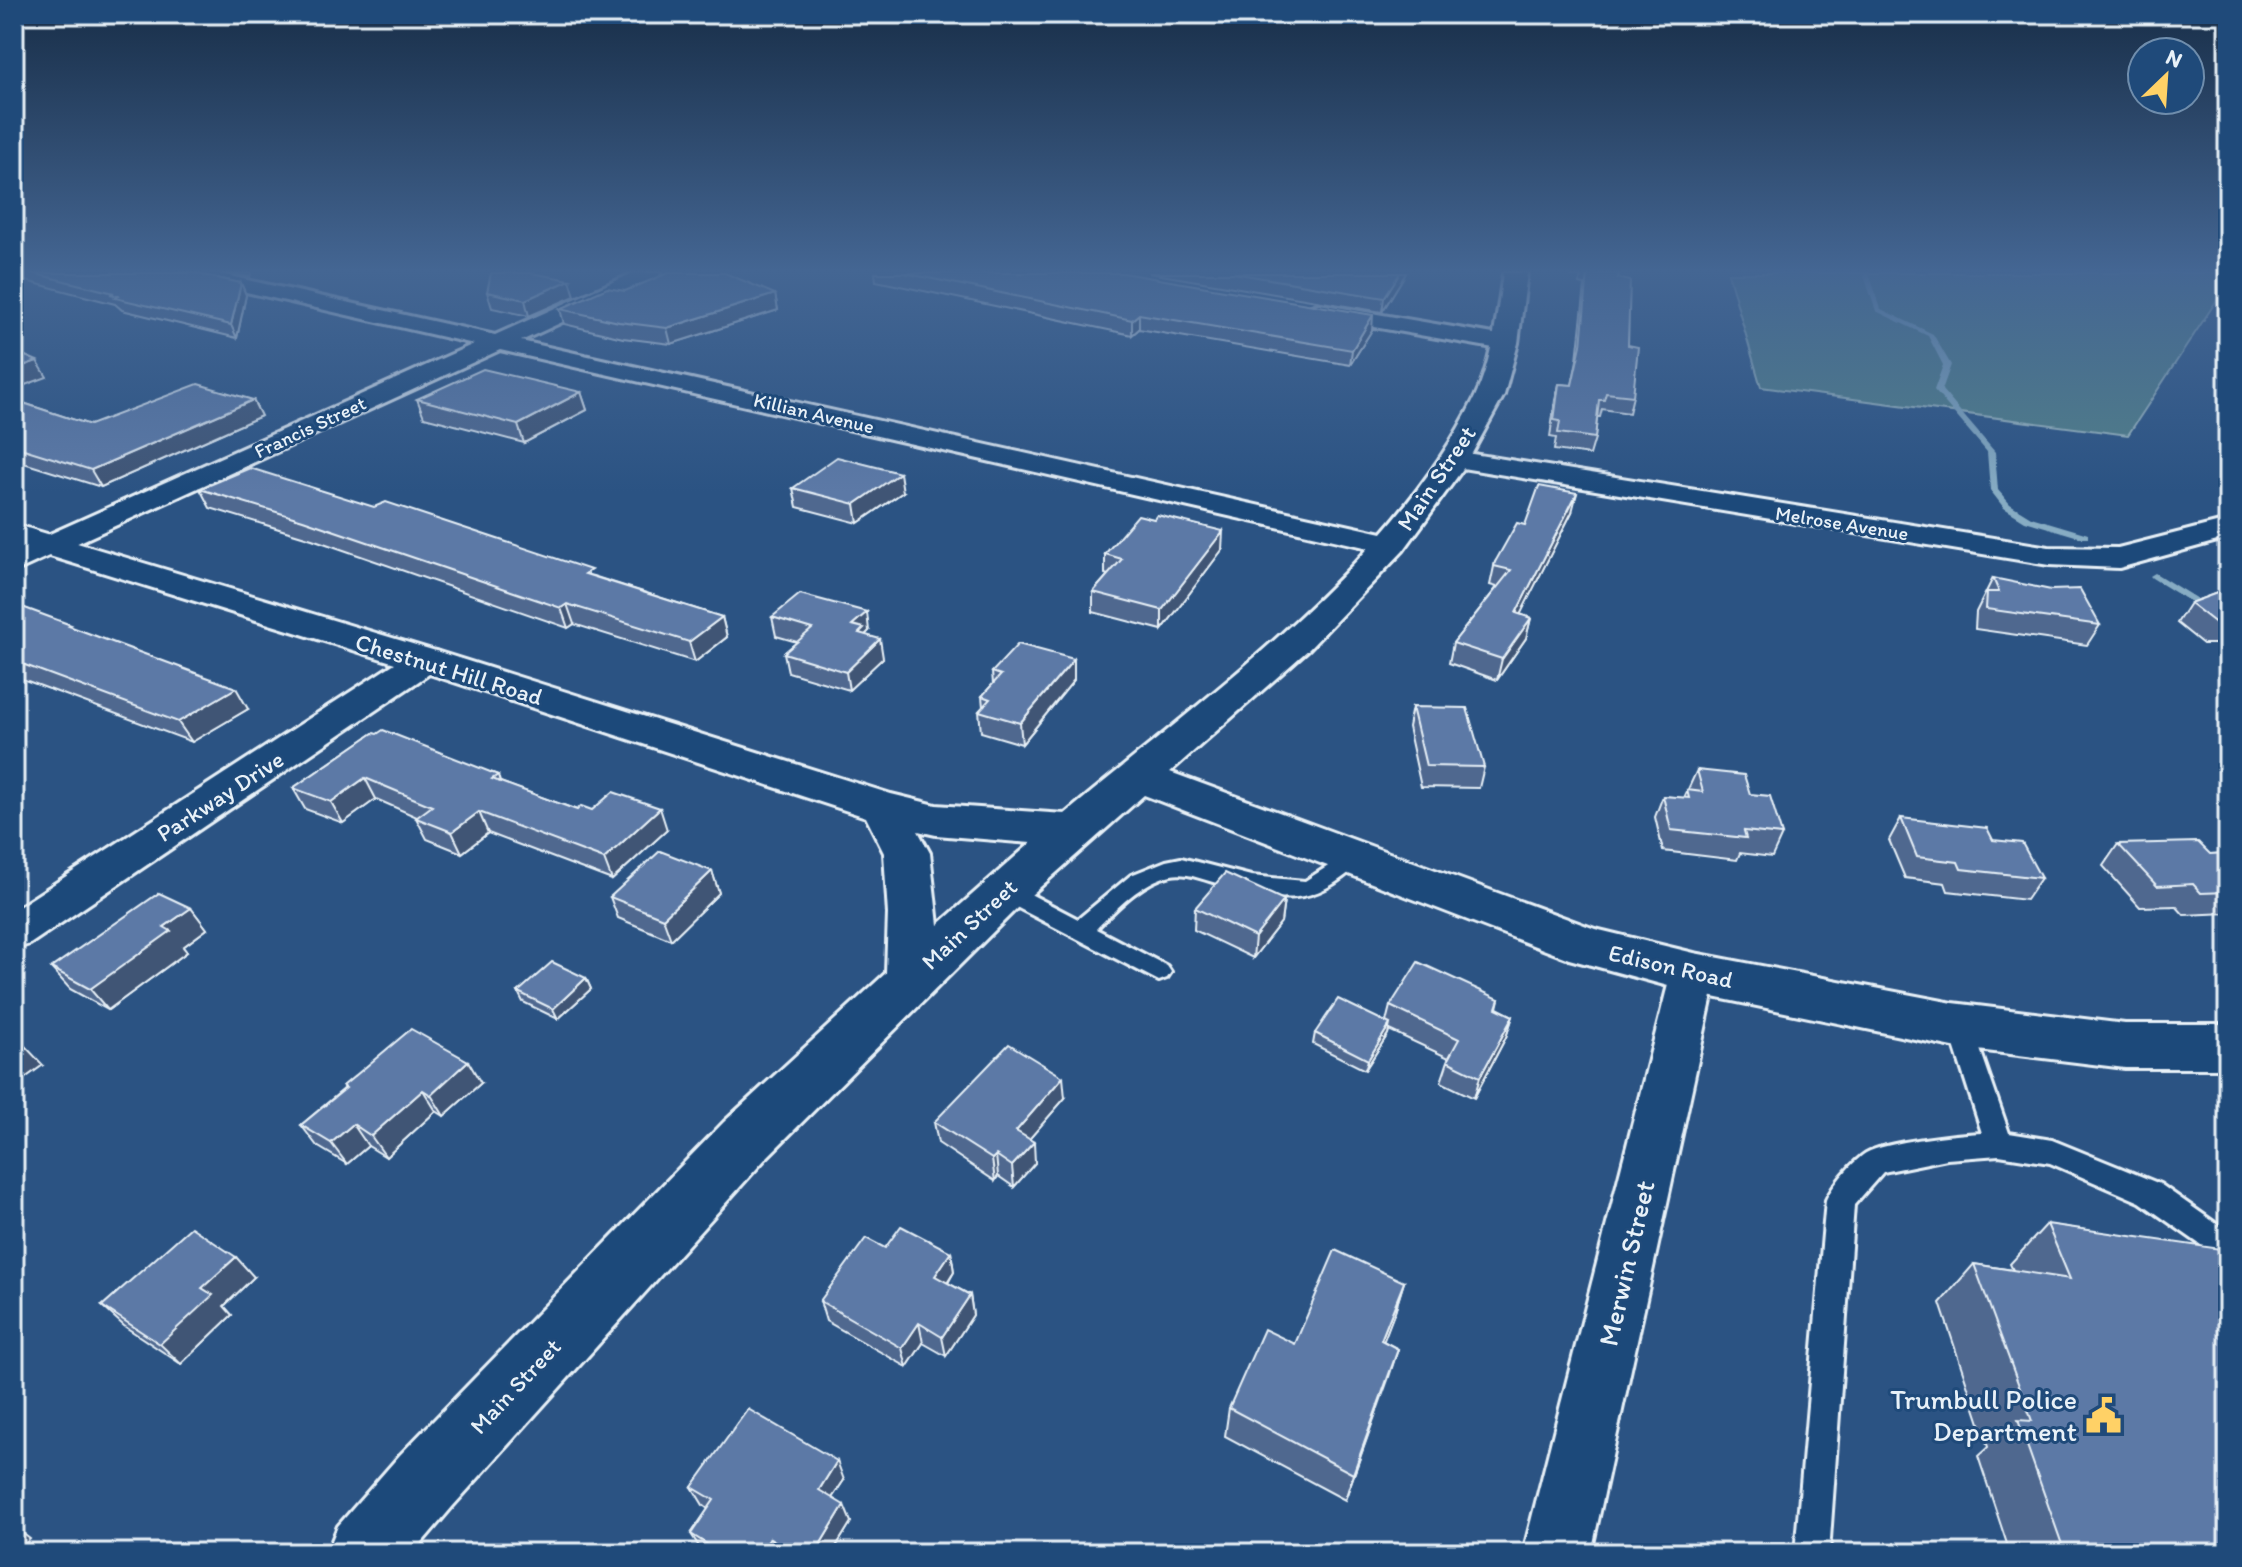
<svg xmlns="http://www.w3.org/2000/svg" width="2242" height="1567" font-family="Itim,sans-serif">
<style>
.green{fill:#517f88;stroke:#9cb8c0;stroke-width:2}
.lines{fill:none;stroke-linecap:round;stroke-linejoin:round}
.stream{fill:#87acc3;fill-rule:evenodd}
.lane-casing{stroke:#e8f1f8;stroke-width:6}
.street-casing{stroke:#e8f1f8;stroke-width:6}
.secondary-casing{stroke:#e8f1f8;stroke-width:6}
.lane{fill:#1f4a7a;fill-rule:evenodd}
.street{fill:#1f4a7a;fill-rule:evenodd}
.secondary{fill:#1f4a7a;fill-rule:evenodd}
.wall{fill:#4f688f;stroke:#e8f1f8;stroke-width:2}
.shaded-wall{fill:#405574;stroke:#e8f1f8;stroke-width:2}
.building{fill:#5c79a6;stroke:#e8f1f8;stroke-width:2}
.labels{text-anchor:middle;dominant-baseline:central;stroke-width:6;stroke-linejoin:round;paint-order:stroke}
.far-street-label{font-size:20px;fill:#e8f1f8;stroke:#1f4a7a}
.street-label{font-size:24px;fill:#e8f1f8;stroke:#1f4a7a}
.near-street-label{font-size:28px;fill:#e8f1f8;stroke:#1f4a7a}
.near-poi-label{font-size:28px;fill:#e8f1f8;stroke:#1f4a7a;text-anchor:end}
</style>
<rect width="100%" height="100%" fill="#2b5383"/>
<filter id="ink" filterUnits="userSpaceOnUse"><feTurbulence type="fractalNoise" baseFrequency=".0125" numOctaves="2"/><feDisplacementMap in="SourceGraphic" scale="16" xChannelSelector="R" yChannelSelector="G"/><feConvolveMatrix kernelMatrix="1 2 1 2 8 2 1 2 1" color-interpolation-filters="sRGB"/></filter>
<g filter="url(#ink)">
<polygon class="green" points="1728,273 2228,273 2228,283 2128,435 1761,387"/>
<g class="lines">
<g class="stream">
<polygon points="1863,273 1869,273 1881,309 1933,334 1951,365 1942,390 1995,452 1998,490 2010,504 2031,517 2088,534 2088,538 2082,538 2025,521 2004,508 1990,490 1987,452 1934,390 1943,365 1928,336 1876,311"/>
<polygon points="2155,573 2228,618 2228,625 2152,578 2150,576"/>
</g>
<defs>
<g id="lane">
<path d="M1353,850L1361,852L1364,857L1361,862C1308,912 1277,900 1213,882C1199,878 1185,872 1171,875C1141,882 1117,908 1096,929L1167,966L1171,972L1167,978L1159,981L997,897L994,891L997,885H1013L1078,919L1131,875L1166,861L1181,858L1251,876L1305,881Z"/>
<path d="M1960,1016L1969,1019L1972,1026L2009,1133L2052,1140L2160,1184L2228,1232V1261L2218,1257L2140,1202L2050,1163L1999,1155L1947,1159L1883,1172L1854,1205L1829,1553H1795L1826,1200C1833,1185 1852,1162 1866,1153C1885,1142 1958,1134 1982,1133L1948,1026L1951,1019Z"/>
</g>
<g id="street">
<polygon points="178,273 216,273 495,335 633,273 660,273 658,278 521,341 1391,535 1402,537 1407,544 1402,551 1391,553 500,350 14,572 14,550 474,344 189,279"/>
<polygon points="1319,304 1505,336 1513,338 1517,343 1513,348 1505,350 1311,316 1308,311 1311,306"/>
<polygon points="1454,451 2049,547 2118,548 2228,520 2228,538 2119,568 2049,565 1444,465 1440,459 1444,453"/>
<polygon points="425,649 438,652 443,660 438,668 30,944 14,949 14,910 412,652"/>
<polygon points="1694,955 1711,960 1717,973 1591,1553 1523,1553 1671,973 1677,960"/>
</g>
<path id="secondary" d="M1503,273H1527L1518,343L1504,395L1465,466L1403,551L1309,649L1170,772L1595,929L1694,953L1953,1003L2125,1024H2228V1068H2125L1953,1047L1694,993L1569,959L1144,795L1022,903L766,1158L452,1507L413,1553H327L338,1526L400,1455L724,1122L886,973L888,914L884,853L866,817L411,668L14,545V524L439,652L891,794L936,805L1065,814C1206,696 1393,565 1475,397C1493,359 1497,314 1503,273ZM918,831L936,835L1031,843L938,925L930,853Z"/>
</defs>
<use href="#lane" class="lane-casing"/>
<use href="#street" class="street-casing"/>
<use href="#secondary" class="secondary-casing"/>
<use href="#lane" class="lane"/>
<use href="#street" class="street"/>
<use href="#secondary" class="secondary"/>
</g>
<g class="wall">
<polygon points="14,273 193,273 241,283 246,295 237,338 122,310 115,304 14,278"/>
<polygon points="228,273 251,273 250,277"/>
<polygon points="875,273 1123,273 1372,330 1350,365 1139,329 1132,335 876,281"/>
<polygon points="1149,273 1406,273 1382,312"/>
<polygon points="1573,273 1619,273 1618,278 1633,396 1629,413 1602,409 1600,417 1597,417 1595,438 1590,455 1554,450 1556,438 1550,437 1555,400 1559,384 1572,385 1577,360 1585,285 1579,284 1581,277 1572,276"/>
<polygon points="625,291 775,294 778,310 671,344 623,338 564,324 560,309"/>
<polygon points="487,292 575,296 529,316 492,308"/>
<polygon points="581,392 587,410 524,443 424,417 417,399"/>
<polygon points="14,400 90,425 261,416 101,487 14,460"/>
<polygon points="793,488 903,492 858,523 797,507"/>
<polygon points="200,489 593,576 722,617 727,637 695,662 574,624 568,628 312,539 210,508"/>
<polygon points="1572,512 1520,614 1531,618 1526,638 1497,680 1449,663 1453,643 1497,587 1490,585 1495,562 1525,525"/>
<polygon points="1222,550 1162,630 1093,612 1093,592 1108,575 1105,574 1105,554"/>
<polygon points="1993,578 2100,625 2087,645 1975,629 1976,612"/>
<polygon points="2228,589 2228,644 2203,644 2177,623 2190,603"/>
<polygon points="14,604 73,628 248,709 192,742 14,676"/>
<polygon points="772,617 869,631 865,635 883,658 849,690 788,672 784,653 797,642 776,636"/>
<polygon points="1074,659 1074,680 1022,744 981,732 979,711 983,707 982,696 993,684 992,672"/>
<polygon points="1412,707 1484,767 1479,788 1421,787 1408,727"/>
<polygon points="373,733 498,775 500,782 577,810 592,810 667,830 612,880 488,833 462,853 427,839 416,818 417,817 376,799 343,823 305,809 293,788"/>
<polygon points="1697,770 1750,794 1782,835 1772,857 1740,853 1737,860 1663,851 1655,817 1663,796 1684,798"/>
<polygon points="1901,818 1993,840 2041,878 2026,900 1948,891 1945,883 1905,878 1889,840"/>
<polygon points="2118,844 2210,854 2228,853 2228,913 2184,915 2176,906 2140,907 2103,866"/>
<polygon points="712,871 719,893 671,940 618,918 610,897"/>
<polygon points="1284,900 1281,922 1253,958 1194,930 1195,908"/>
<polygon points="191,908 207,929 183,947 187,952 108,1010 70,989 51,968"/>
<polygon points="586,978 591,989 558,1019 523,1002 518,992"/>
<polygon points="1499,999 1497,1008 1513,1016 1506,1037 1474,1098 1441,1082 1449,1058 1389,1030 1388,1034 1365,1070 1313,1044 1315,1033 1386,1022 1390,1006"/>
<polygon points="481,1083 444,1116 436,1111 386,1157 368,1146 347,1164 317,1146 301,1125 345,1088 343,1086"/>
<polygon points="1065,1098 1029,1139 1035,1163 1014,1187 998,1176 995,1181 938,1143 934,1122"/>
<polygon points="2047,1224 2228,1553 2010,1553 1978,1456 1988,1447 1940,1303 1974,1264 2013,1270 2010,1264"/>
<polygon points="885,1248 951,1252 954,1272 948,1283 970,1295 973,1315 946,1356 923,1343 907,1367 826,1321 820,1301"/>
<polygon points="254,1277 224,1306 232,1315 181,1364 124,1326 102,1306"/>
<polygon points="1404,1282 1395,1311 1383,1341 1398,1349 1345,1500 1225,1436 1229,1408 1295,1344"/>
<polygon points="844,1480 832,1498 851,1522 832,1553 705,1553 702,1551 691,1534 708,1509 703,1505 692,1487"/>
</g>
<g class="shaded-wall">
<polygon points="1400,273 1406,273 1382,312 1384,298"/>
<polygon points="570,280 575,296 529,316 525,300"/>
<polygon points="241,283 246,295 237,338 231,325"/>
<polygon points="775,294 778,310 671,344 667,328"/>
<polygon points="1139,314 1139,329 1132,335 1132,320"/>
<polygon points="1373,315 1372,330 1350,365 1352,350"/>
<polygon points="37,361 47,377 14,389 14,369"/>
<polygon points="581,392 587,410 524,443 518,425"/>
<polygon points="253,400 261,416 101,487 91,470"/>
<polygon points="900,473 903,492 858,523 855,504"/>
<polygon points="1577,493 1572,512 1511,633 1516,613"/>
<polygon points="1223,531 1222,550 1162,630 1162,610"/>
<polygon points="567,604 574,624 568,628 561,608"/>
<polygon points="867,612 869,631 865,635 867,647 852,625"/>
<polygon points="722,617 727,637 695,662 689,642"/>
<polygon points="1531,618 1526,638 1497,680 1502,659"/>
<polygon points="880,639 883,658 849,690 846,672"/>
<polygon points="1074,659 1074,680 1022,744 1020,723"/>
<polygon points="236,688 248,709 192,742 178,722"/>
<polygon points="365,778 376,799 343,823 331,802"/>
<polygon points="660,808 667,830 612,880 604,859"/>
<polygon points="479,812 488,833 462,853 452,832"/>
<polygon points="712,871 719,893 671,940 663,918"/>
<polygon points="1284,900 1281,922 1253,958 1255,937"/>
<polygon points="191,908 207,929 183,947 187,952 108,1010 90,989 164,927"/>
<polygon points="586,978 591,989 558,1019 553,1009"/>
<polygon points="1513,1016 1506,1037 1474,1098 1480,1077"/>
<polygon points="1390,1024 1388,1034 1365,1070 1368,1060"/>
<polygon points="23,1044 43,1065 14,1086 14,1050"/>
<polygon points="468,1061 481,1083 444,1116 431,1095"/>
<polygon points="1063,1077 1065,1098 1018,1152 1016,1131"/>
<polygon points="423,1090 436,1111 386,1157 371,1136"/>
<polygon points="353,1124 368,1146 347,1164 331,1143"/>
<polygon points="1034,1142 1035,1163 1014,1187 1012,1166"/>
<polygon points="996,1155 998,1176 995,1181 992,1159"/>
<polygon points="951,1252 954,1272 939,1296 935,1276"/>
<polygon points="236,1257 254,1277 224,1306 232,1315 181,1364 160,1344 202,1288"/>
<polygon points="1404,1282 1395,1311 1373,1369 1381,1340"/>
<polygon points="970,1295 973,1315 946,1356 942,1337"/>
<polygon points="919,1323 923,1343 907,1367 902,1348"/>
<polygon points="1398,1349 1389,1377 1345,1500 1353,1474"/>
<polygon points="837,1461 844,1480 826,1507 819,1490"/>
<polygon points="844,1505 851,1522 832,1553 815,1553"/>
<polygon points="14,1527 30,1539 16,1553 14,1553"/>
<polygon points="770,1538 778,1553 761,1553"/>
</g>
<g class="building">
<polygon points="32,273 193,273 241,283 231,325 115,298 119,296 110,294 114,293"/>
<polygon points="491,273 531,273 570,280 525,300 487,292"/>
<polygon points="668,273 725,273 775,294 667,328 619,322 560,309 607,288 625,291"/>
<polygon points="904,273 1123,273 1373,315 1352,350 1139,314 1132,320"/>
<polygon points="1233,273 1400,273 1384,298"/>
<polygon points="1588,273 1619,273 1618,278 1630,281 1628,345 1638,347 1633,396 1606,393 1604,400 1599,400 1595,438 1558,433 1560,421 1554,420 1559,384 1572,385 1581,345"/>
<polygon points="14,351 37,361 14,369"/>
<polygon points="483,369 581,392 518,425 417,399"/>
<polygon points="198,384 253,400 91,470 14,446 14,400 90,425"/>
<polygon points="837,457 900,473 855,504 793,488"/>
<polygon points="250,468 374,507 386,502 591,570 585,574 722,617 689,642 567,604 561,608 303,520 200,489"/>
<polygon points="1539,486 1577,493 1516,613 1531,618 1502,659 1453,643 1511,570 1494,566 1495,562 1517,523 1525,525"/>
<polygon points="1138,515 1154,519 1157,515 1223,531 1162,610 1093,592 1122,559 1105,554"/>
<polygon points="1993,578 2051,590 2080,589 2100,625 1986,609 1987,592 1999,592"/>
<polygon points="2228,589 2228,624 2217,624 2190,603"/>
<polygon points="800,594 867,612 852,625 864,628 859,633 880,639 846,672 784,653 812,629 772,617"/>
<polygon points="14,604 71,625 69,626 236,688 178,722 14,661"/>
<polygon points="1018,644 1074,659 1020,723 979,711 990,699 982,696 1001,675 992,672"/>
<polygon points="1412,707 1467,708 1484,767 1426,766"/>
<polygon points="383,730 498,775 492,779 577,810 581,806 592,810 613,792 660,808 604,859 479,812 452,832 416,818 432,806 365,778 331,802 293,788 373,733 377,734"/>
<polygon points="1697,770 1744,775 1750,794 1770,796 1782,835 1744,831 1746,838 1671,830 1663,796 1689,798 1687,790 1703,792"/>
<polygon points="1901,818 1987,828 1993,840 2022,843 2041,878 1961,869 1958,862 1917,857"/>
<polygon points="2198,842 2210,854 2228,853 2228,892 2201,893 2193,884 2157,886 2118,844"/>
<polygon points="660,851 712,871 663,918 610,897"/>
<polygon points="1225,873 1284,900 1255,937 1195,908"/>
<polygon points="159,893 191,908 164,927 171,931 90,989 51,968"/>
<polygon points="552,962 586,978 553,1009 518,992"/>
<polygon points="1418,962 1499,999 1496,1008 1513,1016 1480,1077 1447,1061 1459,1039 1390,1006"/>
<polygon points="1338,999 1390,1024 1368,1060 1315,1033"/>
<polygon points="411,1029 468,1061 431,1095 423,1090 371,1136 353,1124 331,1143 301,1125 346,1088 343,1086"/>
<polygon points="14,1039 23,1044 14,1050"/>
<polygon points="1009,1044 1063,1077 1016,1131 1034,1142 1012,1166 996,1155 992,1159 934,1122"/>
<polygon points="2047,1224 2228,1250 2228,1553 2065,1553 2018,1420 2032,1421 1974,1264 2070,1279"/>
<polygon points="901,1226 951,1252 935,1276 970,1295 942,1337 919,1323 902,1348 820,1301 866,1238 885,1248"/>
<polygon points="191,1227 236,1257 202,1288 213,1295 160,1344 102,1306"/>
<polygon points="1335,1250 1404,1282 1381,1340 1398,1349 1353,1474 1229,1408 1264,1329 1295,1344"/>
<polygon points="748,1409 837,1461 819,1490 844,1505 815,1553 794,1553 770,1538 761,1553 721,1553 691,1534 714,1500 692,1487"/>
</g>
</g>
<linearGradient id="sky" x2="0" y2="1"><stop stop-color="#182e48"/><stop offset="0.55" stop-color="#446693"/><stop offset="1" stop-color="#446693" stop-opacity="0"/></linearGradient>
<rect width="2242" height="492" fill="url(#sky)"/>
<defs>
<symbol id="civic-bare" viewBox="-9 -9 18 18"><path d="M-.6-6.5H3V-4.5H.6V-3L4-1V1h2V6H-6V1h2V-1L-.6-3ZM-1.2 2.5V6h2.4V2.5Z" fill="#ffd166" stroke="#1f4a7a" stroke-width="2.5" paint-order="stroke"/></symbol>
</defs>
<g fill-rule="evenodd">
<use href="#civic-bare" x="2078" y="1390" width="51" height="51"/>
</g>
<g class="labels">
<g class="far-street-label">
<text transform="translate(814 413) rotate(13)">Killian Avenue</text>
<text transform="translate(310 427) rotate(-25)">Francis Street</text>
<text transform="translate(1842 523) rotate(9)">Melrose Avenue</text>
</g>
<g class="street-label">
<text transform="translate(1436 478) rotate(-56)">Main Street</text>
<text transform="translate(449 669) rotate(17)">Chestnut Hill Road</text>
<text transform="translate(220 796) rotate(-33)">Parkway Drive</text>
<text transform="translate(969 924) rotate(-43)">Main Street</text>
<text transform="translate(1671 966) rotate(13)">Edison Road</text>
<text transform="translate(515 1386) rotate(-47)">Main Street</text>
</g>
<g class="near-street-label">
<text transform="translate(1626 1263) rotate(-77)">Merwin Street</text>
</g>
<g class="near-poi-label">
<text x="2077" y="1399">Trumbull Police<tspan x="2077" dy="32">Department</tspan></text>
</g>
</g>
<rect width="2242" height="1567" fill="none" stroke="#1f4a7a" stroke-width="48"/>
<rect x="24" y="24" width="2194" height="1519" fill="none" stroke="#e8f1f8" stroke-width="3" filter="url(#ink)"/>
<g transform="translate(2166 76) rotate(25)"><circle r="38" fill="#1f4a7a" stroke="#6f8dac" stroke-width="2"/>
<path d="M0-6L14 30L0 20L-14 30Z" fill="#ffd166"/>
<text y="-12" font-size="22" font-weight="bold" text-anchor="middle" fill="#e8f1f8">N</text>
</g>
</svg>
